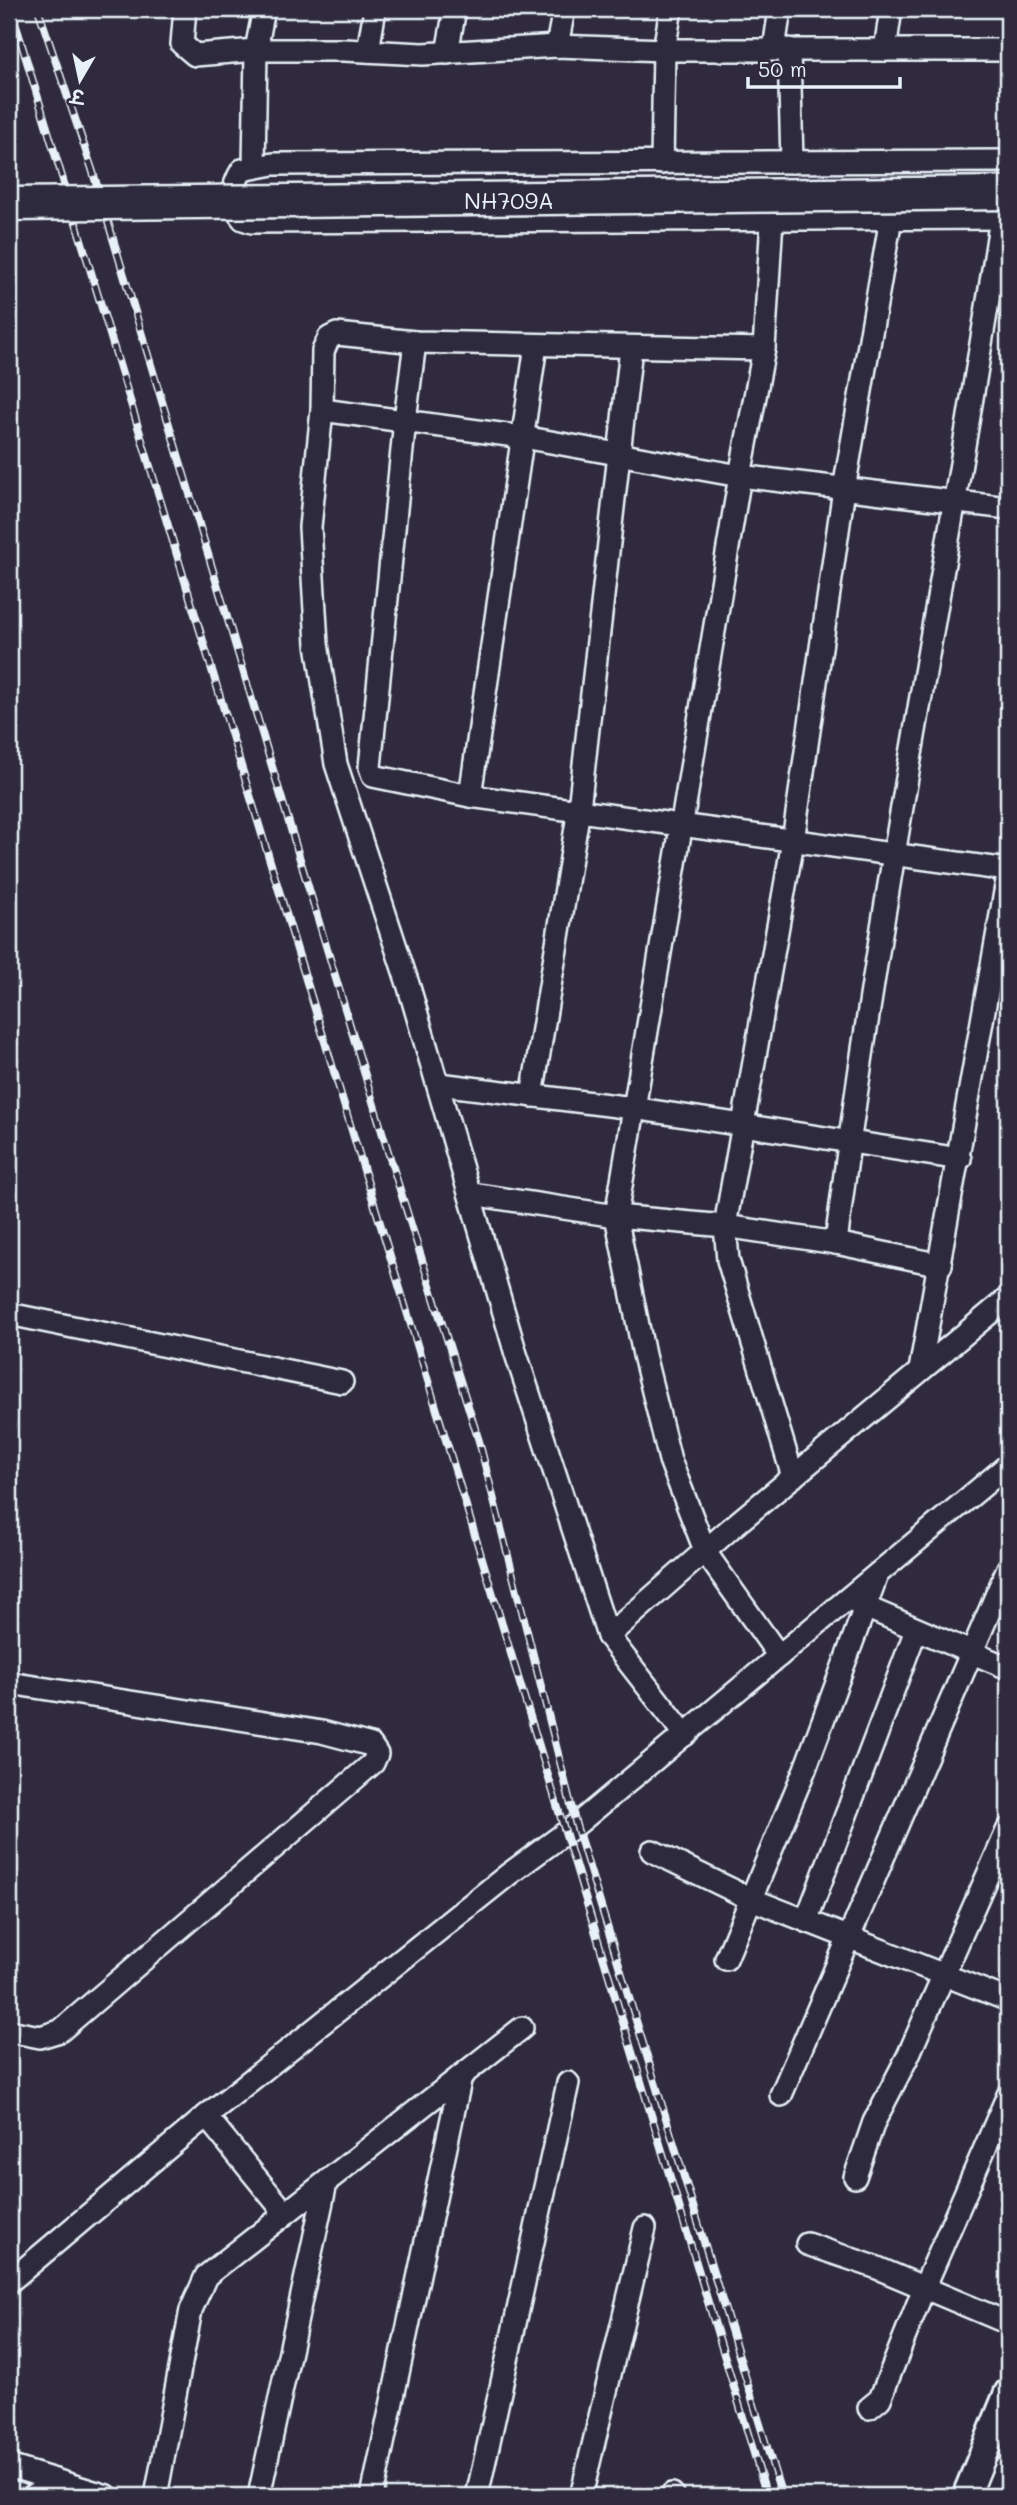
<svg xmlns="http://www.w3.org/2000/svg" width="1017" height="2505" font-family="Mali,'Playpen Sans Deva',sans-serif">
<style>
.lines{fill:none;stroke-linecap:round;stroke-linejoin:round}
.minor-casing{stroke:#e8f1f8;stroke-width:26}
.major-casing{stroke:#e8f1f8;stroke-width:32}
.minor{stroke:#2f2a3d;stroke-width:21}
.major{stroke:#2f2a3d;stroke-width:26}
.rail-casing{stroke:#e8f1f8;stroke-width:8}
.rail{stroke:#2f2a3d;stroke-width:5;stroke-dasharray:16;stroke-linecap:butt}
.highway-bridge-casing{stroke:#e8f1f8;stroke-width:37;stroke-linecap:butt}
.highway-bridge{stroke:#2f2a3d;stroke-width:32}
.labels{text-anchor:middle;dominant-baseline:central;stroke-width:5;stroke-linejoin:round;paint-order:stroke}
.street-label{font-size:23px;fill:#e8f1f8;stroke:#2f2a3d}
</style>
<rect width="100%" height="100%" fill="#2f2a3d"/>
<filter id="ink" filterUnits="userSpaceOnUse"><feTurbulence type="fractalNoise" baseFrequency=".0143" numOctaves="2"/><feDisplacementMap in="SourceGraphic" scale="14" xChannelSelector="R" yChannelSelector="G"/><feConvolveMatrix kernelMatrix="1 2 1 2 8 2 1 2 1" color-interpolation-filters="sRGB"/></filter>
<g filter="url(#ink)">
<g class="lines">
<defs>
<g id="minor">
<polyline points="185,9 182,44 195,55 256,50 344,50 423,54 557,46 664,50 1008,50"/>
<polyline points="557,46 564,9"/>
<polyline points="774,49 780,9"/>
<polyline points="789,49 792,162"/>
<polyline points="885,50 891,9"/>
<polyline points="368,51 375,9"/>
<polyline points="447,53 455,9"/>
<path d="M1008,161L273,164L242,170C232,186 229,204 243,219L252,222L1008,218"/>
<polyline points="662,163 664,50 671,9"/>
<polyline points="254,166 256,50 264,9"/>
<polyline points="772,219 764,349 740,476 616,1216 644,1355 670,1460 706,1553 779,1656"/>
<polyline points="415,342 405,420 370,767 373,776 470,796 1008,870"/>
<polyline points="322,410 523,437 740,476 1008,508"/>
<polyline points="470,796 536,345"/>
<polyline points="439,1084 633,1108 960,1159"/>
<polyline points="532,1096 579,809 631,348"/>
<polyline points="472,1194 616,1216 725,1226 836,1243 941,1265"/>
<path d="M836,1243C879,900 949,560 1001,218"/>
<polyline points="9,1314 342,1382"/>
<polyline points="920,1370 1008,875"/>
<polyline points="793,1477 728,1260 725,1226 793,841 844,489 891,218"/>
<polyline points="856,1603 1008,1668"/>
<polyline points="608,1636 730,1529 1008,1298"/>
<polyline points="9,1683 322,1732 371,1745 377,1754 373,1763 60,2031 40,2037 9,2031"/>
<polyline points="685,1735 608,1636 516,1354 409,987 336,764 317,644 310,527 322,410 323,351 329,338 337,334 415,342 764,349"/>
<polyline points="652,1851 751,1899 1008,2000"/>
<polyline points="806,1921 916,1630"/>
<polyline points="726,1959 805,1769 877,1575"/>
<polyline points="781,2095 1008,1568"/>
<polyline points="206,2116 285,2213"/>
<polyline points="855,2177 874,2122 908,2056 1008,1829"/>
<polyline points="807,2244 875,2267 1008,2323"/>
<polyline points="9,2282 206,2116 509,1874 576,1825 1008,1465"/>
<polyline points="869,2408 880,2399 924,2288 1008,2095"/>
<polyline points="9,2466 107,2496"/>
<polyline points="33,2496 54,2480"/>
<polyline points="156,2496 191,2310 206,2276 522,2028"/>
<polyline points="259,2496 326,2183"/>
<polyline points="372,2496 461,2076"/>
<polyline points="477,2496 568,2083"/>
<polyline points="581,2496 645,2228"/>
<polyline points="671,2496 672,2494"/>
</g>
<g id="major">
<polyline points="966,2496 1008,2393"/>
<polyline points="997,2496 1008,2469"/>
</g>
</defs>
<use href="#minor" class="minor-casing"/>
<use href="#major" class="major-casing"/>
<use href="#minor" class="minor"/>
<use href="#major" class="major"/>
<defs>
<g id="rail">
<polyline points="11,9 767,2496"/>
<polyline points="38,9 92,169 390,1158 479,1441 576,1825 782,2496"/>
</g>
</defs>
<use href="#rail" class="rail-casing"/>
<use href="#rail" class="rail"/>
<defs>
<polyline id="highway-bridge" points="9,204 1008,193"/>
</defs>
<use href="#highway-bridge" class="highway-bridge-casing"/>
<use href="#highway-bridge" class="highway-bridge"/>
</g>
</g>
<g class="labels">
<g class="street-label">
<text x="509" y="200">NH709A</text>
</g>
</g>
<rect width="1017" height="2505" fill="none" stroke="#2f2a3d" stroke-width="35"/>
<rect x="18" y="18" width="982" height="2470" fill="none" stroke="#e8f1f8" stroke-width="2.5" filter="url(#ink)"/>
<g transform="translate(80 80) rotate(189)" stroke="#2f2a3d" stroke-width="5" paint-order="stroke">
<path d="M0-5L12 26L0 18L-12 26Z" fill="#e8f1f8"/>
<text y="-10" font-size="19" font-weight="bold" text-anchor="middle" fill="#e8f1f8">उ</text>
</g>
<path d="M748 77v10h152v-10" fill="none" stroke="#e8f1f8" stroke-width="3.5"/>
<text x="758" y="77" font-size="21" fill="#e8f1f8" stroke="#2f2a3d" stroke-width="5" paint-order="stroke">50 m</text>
</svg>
